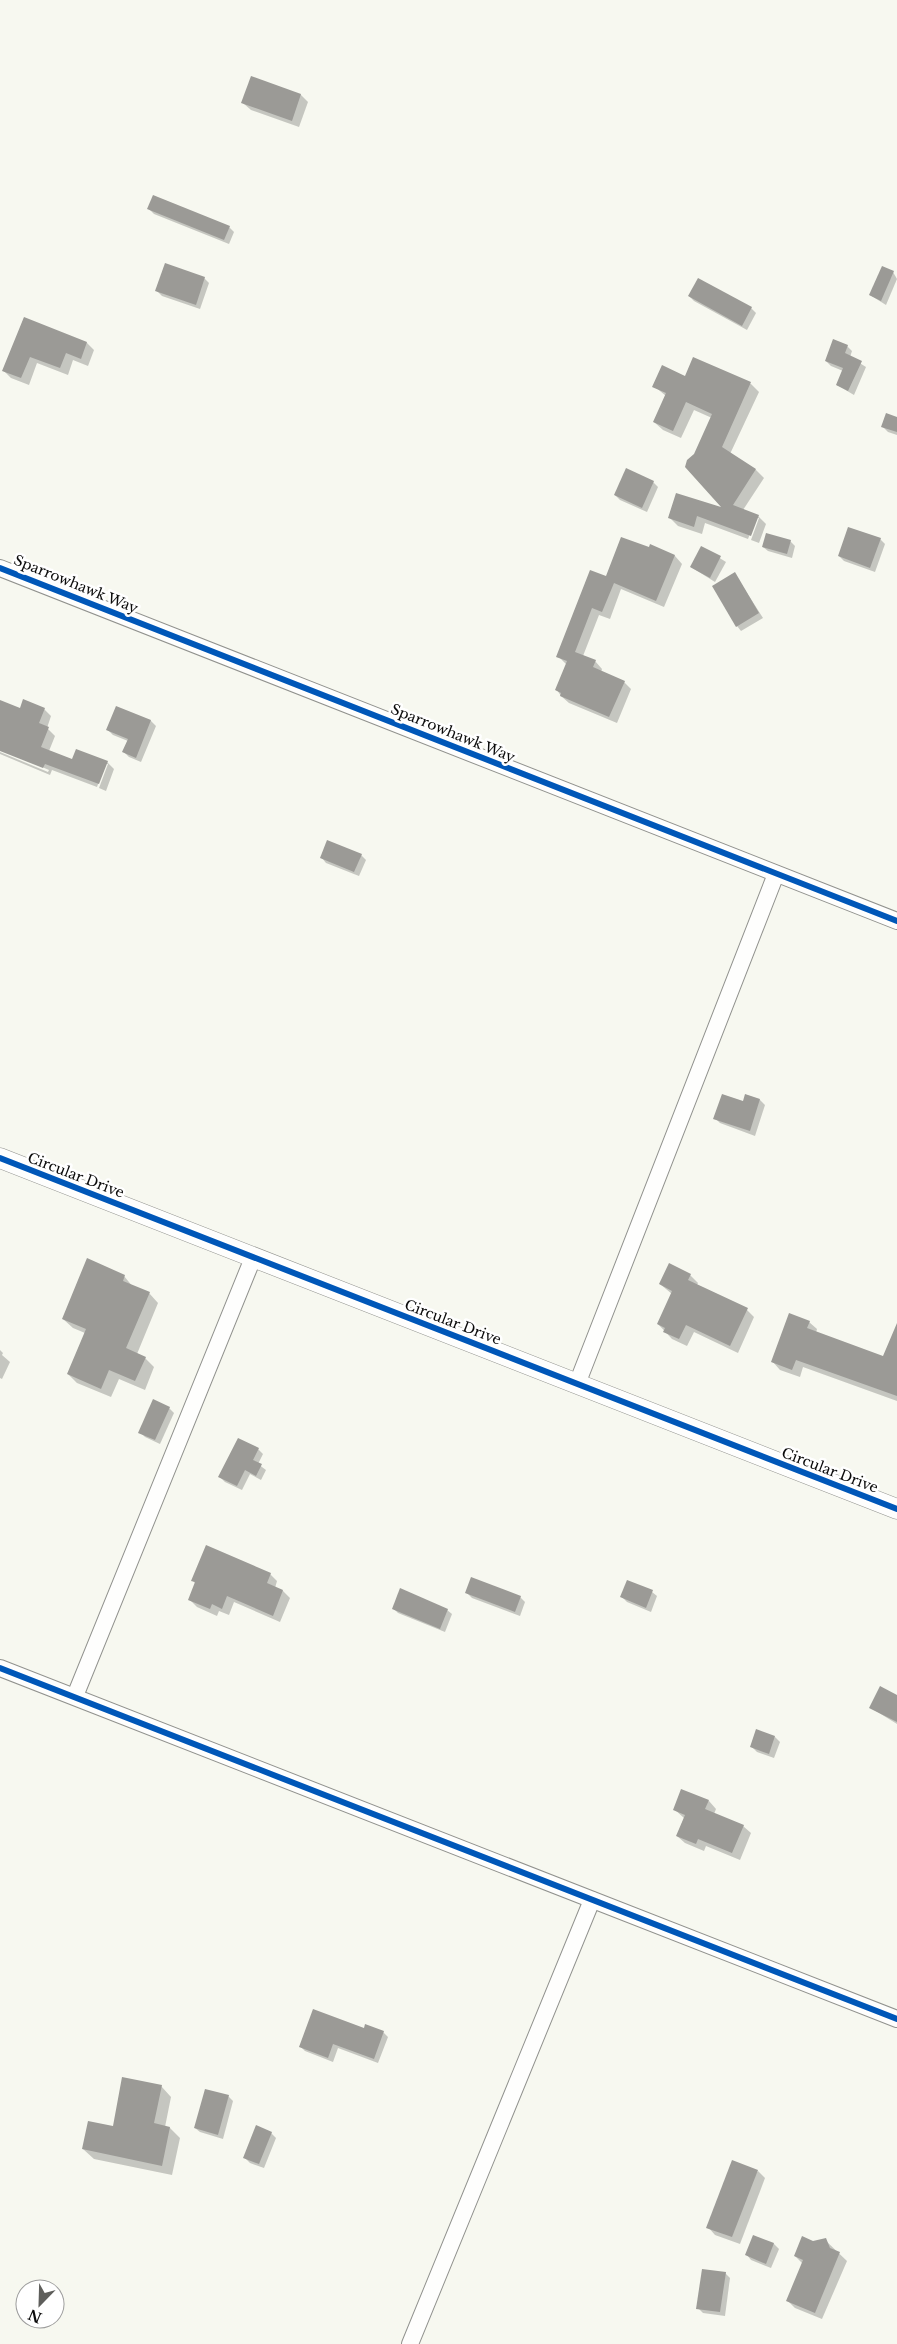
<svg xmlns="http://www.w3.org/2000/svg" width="897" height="2344" font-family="'Libre Baskerville',serif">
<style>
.shadow{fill:#0003}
.building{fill:#9b9a96}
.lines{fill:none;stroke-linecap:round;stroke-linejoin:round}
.minor-casing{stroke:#91928e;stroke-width:18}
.tertiary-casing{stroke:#91928e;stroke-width:21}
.minor{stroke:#fefefd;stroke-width:16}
.tertiary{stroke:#fefefd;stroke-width:20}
.cycleway-casing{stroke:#fff;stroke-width:9}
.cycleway{stroke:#0057b8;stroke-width:6}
.labels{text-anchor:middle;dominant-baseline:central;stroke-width:5;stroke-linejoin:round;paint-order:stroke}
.street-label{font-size:14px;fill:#0b0b0b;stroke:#fff}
</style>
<rect width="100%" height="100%" fill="#f7f8f0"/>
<g class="shadow">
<polygon points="252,78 301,95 308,102 299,127 251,110 243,103"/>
<polygon points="154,197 229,227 234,232 229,244 154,214 149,209"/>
<polygon points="893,272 897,279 886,305 870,295"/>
<polygon points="204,278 209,283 200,309 162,296 157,291"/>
<polygon points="689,296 751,308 756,313 747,330 694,301"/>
<polygon points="24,318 87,343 94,350 88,366 73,360 68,375 37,363 29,385 11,378 4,371"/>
<polygon points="847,346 852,351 850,357 866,367 854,395 837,385 843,371 831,366 826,361"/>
<polygon points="694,359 751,384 759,392 730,454 756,470 764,478 743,510 758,516 766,524 759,543 751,540 759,518 756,518 748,539 705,523 702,534 678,526 670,518 725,510 695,455 712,418 694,410 681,438 663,430 654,422 666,396 654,386 686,377"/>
<polygon points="897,418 897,435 888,432 883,427"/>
<polygon points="653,482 658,487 647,512 620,500 615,495"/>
<polygon points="880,539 885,544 875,572 844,561 839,556"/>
<polygon points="790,541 795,546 792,558 768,551 763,547"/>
<polygon points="651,546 675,556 682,564 664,607 621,589 610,619 599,615 583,656 595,661 602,669 601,672 624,682 631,689 617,723 569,703 561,696 557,690 567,665 558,656 607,577"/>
<polygon points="702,547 726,562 715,582 691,567"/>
<polygon points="735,574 763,618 741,631 737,626"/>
<polygon points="0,701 20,709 44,709 51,716 47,728 55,736 49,751 73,760 107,762 114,769 106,791 99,788 108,764 105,764 97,787 52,770 50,775 0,754 0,752 48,772 49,770 0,749"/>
<polygon points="116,708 151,721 156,726 141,762 129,757 124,752 128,741 113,735 108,730"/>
<polygon points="361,855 366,860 359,876 326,863 322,858"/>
<polygon points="746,1095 760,1100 765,1105 755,1136 720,1123 715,1118 744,1102"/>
<polygon points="690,1275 698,1283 697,1285 747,1310 754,1317 738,1353 694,1332 687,1346 672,1339 658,1324 672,1294 660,1284"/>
<polygon points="124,1276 133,1287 149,1293 158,1303 137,1354 145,1358 154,1367 145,1390 119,1379 111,1397 77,1383 68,1374 85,1333 73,1328 63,1319"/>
<polygon points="809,1322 817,1329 816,1333 884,1358 897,1348 897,1401 803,1367 800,1377 780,1370 773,1362"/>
<polygon points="0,1350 3,1353 2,1355 10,1362 2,1379 0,1378"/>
<polygon points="169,1408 174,1413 160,1444 145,1437 140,1432"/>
<polygon points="258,1449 263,1454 258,1464 266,1470 261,1480 250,1474 242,1490 225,1482 220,1477"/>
<polygon points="270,1574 277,1581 275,1588 283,1591 290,1598 280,1622 234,1602 229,1615 219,1611 217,1616 197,1607 189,1599 196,1584 192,1580"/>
<polygon points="652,1592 657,1596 651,1612 627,1602 622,1597"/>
<polygon points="467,1593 520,1597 525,1602 520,1616 472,1598"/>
<polygon points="393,1608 447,1610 452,1614 445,1632 398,1613"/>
<polygon points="897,1696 897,1724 871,1708"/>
<polygon points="775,1737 780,1742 774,1758 757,1752 752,1747"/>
<polygon points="709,1801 716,1809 714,1814 743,1826 751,1833 740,1860 706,1846 704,1851 685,1843 677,1836 684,1818 674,1809"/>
<polygon points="365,2030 383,2032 388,2037 378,2063 338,2048 333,2062 305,2051 300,2046"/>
<polygon points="161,2086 171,2097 165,2127 170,2128 180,2138 172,2175 94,2159 83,2149 114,2127"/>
<polygon points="228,2096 233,2101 223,2139 200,2132 195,2128"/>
<polygon points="271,2133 276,2138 264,2168 250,2163 245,2158"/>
<polygon points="758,2171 765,2178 740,2244 715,2235 708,2227"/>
<polygon points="754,2236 774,2244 779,2249 771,2268 751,2260 747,2255"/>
<polygon points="825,2240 847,2261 822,2319 795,2308 788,2301 803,2264 795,2256 813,2242"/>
<polygon points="725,2273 730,2278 725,2316 703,2313 698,2308"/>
</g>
<g class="building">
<polygon points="251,76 301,94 292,121 241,103"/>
<polygon points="153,195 230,226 224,240 147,209"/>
<polygon points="165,263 205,277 196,305 155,291"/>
<polygon points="882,266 894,271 881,301 869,295"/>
<polygon points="698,278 752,307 742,326 688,296"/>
<polygon points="24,317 87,342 81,359 66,353 60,368 30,357 21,378 2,371"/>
<polygon points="833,339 848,345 845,353 862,361 848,391 836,385 843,368 825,361"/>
<polygon points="693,357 751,382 722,447 756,469 733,505 759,515 751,536 697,516 694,527 668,518 676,493 721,507 685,467 687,460 694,454 712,414 686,402 673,431 653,422 666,393 652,387 662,365 685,376"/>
<polygon points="886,413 897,417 897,432 881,427"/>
<polygon points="626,468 654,481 642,508 614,495"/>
<polygon points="848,527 881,538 870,568 838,556"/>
<polygon points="766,533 791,540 787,554 762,547"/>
<polygon points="621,537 649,547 650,544 675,555 656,601 614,583 602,612 592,608 575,652 596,660 593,667 625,681 609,717 560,696 561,693 555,690 567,661 556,657 590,570 606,576"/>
<polygon points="701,546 721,556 710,578 690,567"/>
<polygon points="735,572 759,613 736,627 712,586"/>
<polygon points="23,699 45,708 39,723 49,727 41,747 72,759 76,749 108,761 99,784 45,764 43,768 0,751 0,700 20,708"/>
<polygon points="116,706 151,720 136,758 122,752 128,739 106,730"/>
<polygon points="327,840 362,854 354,872 320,858"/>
<polygon points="722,1094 743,1101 745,1094 760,1099 750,1131 713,1119"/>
<polygon points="87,1258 125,1275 123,1281 150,1292 126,1348 146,1357 135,1381 109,1370 101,1389 67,1374 86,1329 62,1319"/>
<polygon points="669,1263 691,1274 688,1280 748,1308 730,1346 686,1325 679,1339 663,1332 665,1328 657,1324 672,1291 659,1284"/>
<polygon points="789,1313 810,1321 807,1328 883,1356 897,1323 897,1396 796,1360 792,1370 771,1362"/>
<polygon points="153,1399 170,1407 155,1440 138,1433"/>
<polygon points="238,1438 259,1448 253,1460 262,1464 256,1476 245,1470 237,1486 218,1477"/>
<polygon points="206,1545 271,1573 267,1583 283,1590 273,1616 227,1596 222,1609 212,1604 210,1609 188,1600 195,1582 191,1581"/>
<polygon points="471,1577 521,1596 515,1612 465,1593"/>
<polygon points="627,1580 653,1590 646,1608 620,1597"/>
<polygon points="400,1588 448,1609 440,1629 392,1609"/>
<polygon points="880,1686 897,1695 897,1722 869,1708"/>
<polygon points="756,1729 775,1736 769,1754 750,1747"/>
<polygon points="681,1789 709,1800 705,1809 744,1825 732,1853 698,1839 696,1844 676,1836 685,1815 673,1810"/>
<polygon points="313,2009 364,2028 365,2024 384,2031 374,2059 333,2044 328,2058 299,2047"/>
<polygon points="122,2077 162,2085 154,2123 170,2127 162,2166 82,2149 88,2121 113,2126"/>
<polygon points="205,2089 229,2095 218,2135 194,2128"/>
<polygon points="256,2125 272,2132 259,2164 243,2158"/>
<polygon points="732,2160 758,2170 732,2237 706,2228"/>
<polygon points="753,2235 774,2243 766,2264 745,2255"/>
<polygon points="802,2236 813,2241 826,2238 830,2248 840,2252 815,2313 786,2301 803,2260 794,2256"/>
<polygon points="702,2269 726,2272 720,2312 696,2309"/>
</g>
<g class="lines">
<defs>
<g id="minor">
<polyline points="0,568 897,921"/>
<polyline points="577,1384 776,874"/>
<polyline points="0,1668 897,2019"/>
<polyline points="75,1696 253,1258"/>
<polyline points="410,2344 592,1900"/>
</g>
<polyline id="tertiary" points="0,1158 897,1509"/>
</defs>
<use href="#minor" class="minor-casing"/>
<use href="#tertiary" class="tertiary-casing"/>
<use href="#minor" class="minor"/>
<use href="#tertiary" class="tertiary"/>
<defs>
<g id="cycleway">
<polyline points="0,568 897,921"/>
<polyline points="0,1158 897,1509"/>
<polyline points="0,1668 897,2019"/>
</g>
</defs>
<use href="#cycleway" class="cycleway-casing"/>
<use href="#cycleway" class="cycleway"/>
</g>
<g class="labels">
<g class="street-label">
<text transform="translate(76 584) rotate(22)">Sparrowhawk Way</text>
<text transform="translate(453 733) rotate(22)">Sparrowhawk Way</text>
<text transform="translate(76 1175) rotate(21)">Circular Drive</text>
<text transform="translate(453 1322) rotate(21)">Circular Drive</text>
<text transform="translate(830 1470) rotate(21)">Circular Drive</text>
</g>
</g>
<g transform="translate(40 2304) rotate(203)"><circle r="24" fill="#ffffff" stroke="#9d9d9d"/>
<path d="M0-4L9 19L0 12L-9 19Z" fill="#5e5e5b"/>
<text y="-8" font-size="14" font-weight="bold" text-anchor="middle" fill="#0b0b0b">N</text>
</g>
</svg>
